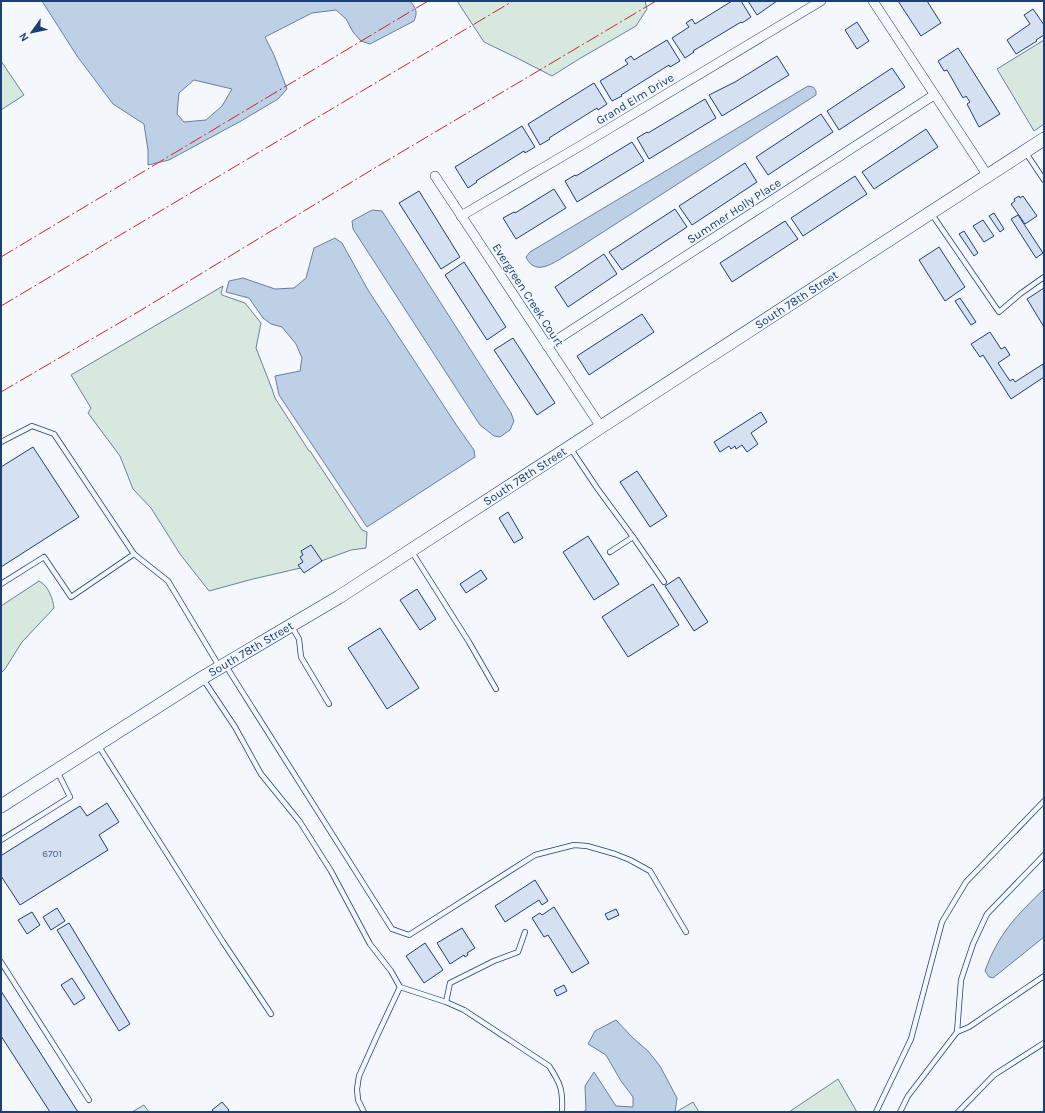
<svg xmlns="http://www.w3.org/2000/svg" width="1045" height="1113" font-family="Karla,sans-serif">
<style>
.green{fill:#d7e8df;stroke:#687fa3}
.water{fill:#bed0e5;stroke:#687fa3;fill-rule:evenodd}
.building{fill:#d5e0f0;stroke:#1d3f73}
.lines{fill:none;stroke-linecap:round;stroke-linejoin:round}
.lane-casing{stroke:#1d3f73;stroke-width:6}
.street-casing{stroke:#1d3f73;stroke-width:10}
.secondary-casing{stroke:#1d3f73;stroke-width:14}
.lane{stroke:#f4f7fb;stroke-width:4.5}
.street{stroke:#f4f7fb;stroke-width:9}
.secondary{stroke:#f4f7fb;stroke-width:13}
.power{stroke:#c62828;stroke-width:1;stroke-dasharray:14 3 2 3;stroke-linecap:butt}
.labels{text-anchor:middle;dominant-baseline:central;stroke-width:3;stroke-linejoin:round;paint-order:stroke}
.number-label{font-size:10px;fill:#4b6792}
.street-label{font-size:12px;fill:#1d3f73;stroke:#f4f7fb}
</style>
<rect width="100%" height="100%" fill="#f4f7fb"/>
<g class="green">
<polygon points="457,1 645,1 647,9 636,26 579,59 552,76 515,57 484,42"/>
<polygon points="1044,40 1044,124 1034,131 997,69"/>
<polygon points="1,61 24,95 1,110"/>
<polygon points="223,286 221,293 222,295 245,303 261,323 256,348 272,389 275,398 309,451 310,451 362,530 367,532 366,548 351,550 305,567 253,579 209,591 180,554 151,508 133,489 120,456 88,413 91,408 71,375"/>
<path d="M39,581C48,585 53,599 54,608L22,642L5,669L1,673V606Z"/>
<polygon points="838,1079 857,1112 789,1112"/>
<polygon points="693,1102 699,1112 676,1112"/>
<polygon points="144,1105 149,1112 132,1112"/>
</g>
<g class="water">
<path d="M42,1H410C416,8 418,12 414,21L370,44L361,41L353,32L346,19L336,10L312,13L265,37L274,55L287,89L278,99L241,121L169,160L148,165V150L144,124L113,104L77,56ZM194,80L232,89L222,106L206,120L184,122L177,114L179,93Z"/>
<path d="M808,86L813,87L816,91V95L572,252C557,260 536,279 526,257L530,252Z"/>
<polygon points="372,210 382,211 511,413 514,421 510,430 500,437 494,436 480,425 353,229 352,221"/>
<polygon points="335,238 342,243 368,290 457,426 474,450 475,457 367,527 279,395 275,376 300,371 302,358 296,344 282,327 271,324 263,318 249,298 226,292 229,281 243,278 275,289 294,288 306,278 314,248"/>
<path d="M1044,889V937L993,978L989,977L985,971C998,934 1017,915 1044,889Z"/>
<polygon points="616,1020 633,1038 648,1051 660,1066 677,1098 675,1112 583,1112 586,1110 585,1086 594,1072 616,1106 633,1107 633,1097 621,1081 606,1055 588,1044 595,1031"/>
</g>
<g class="building">
<polygon points="732,1 741,1 751,17 742,23 741,22 693,51 694,52 685,58 672,38 689,27 686,23 692,19 695,24"/>
<polygon points="748,1 777,1 757,15"/>
<polygon points="898,1 927,1 941,23 921,36"/>
<polygon points="1033,9 1044,25 1044,35 1036,40 1037,41 1016,54 1007,40 1030,24 1024,15"/>
<polygon points="857,22 869,41 857,49 845,30"/>
<polygon points="667,40 680,61 670,67 669,65 621,95 622,96 612,101 600,81 628,64 625,60 631,56 634,60"/>
<polygon points="958,48 1000,114 979,127 967,104 970,102 966,96 963,98 947,70 944,71 938,61"/>
<polygon points="777,56 789,75 722,116 709,95 735,82"/>
<polygon points="892,68 905,87 839,130 827,111"/>
<polygon points="594,83 607,104 598,110 597,108 549,138 550,139 540,145 528,124"/>
<polygon points="705,99 716,118 649,159 637,138 647,132 648,133"/>
<polygon points="821,114 833,132 768,175 756,157"/>
<polygon points="522,126 535,147 525,153 524,151 476,181 477,182 468,188 455,167"/>
<polygon points="926,129 938,147 874,189 862,172"/>
<polygon points="632,142 644,161 577,202 565,181 575,175 576,176"/>
<polygon points="745,163 757,182 692,225 679,206"/>
<polygon points="855,176 867,194 803,236 791,218"/>
<polygon points="554,189 566,208 516,239 503,218 514,212 515,213"/>
<polygon points="419,191 460,257 441,269 399,203"/>
<polygon points="1019,196 1020,198 1023,196 1037,216 1025,224 1011,204 1015,201 1014,199"/>
<polygon points="675,209 687,227 622,270 609,252"/>
<polygon points="994,213 1004,229 1000,232 989,216"/>
<polygon points="1018,215 1043,253 1036,258 1011,219"/>
<polygon points="983,220 994,236 984,242 973,226"/>
<polygon points="785,221 798,239 732,282 720,263"/>
<polygon points="964,231 978,253 974,256 959,234"/>
<polygon points="939,247 965,287 945,301 919,260"/>
<polygon points="604,254 617,274 568,307 555,287"/>
<polygon points="464,262 506,327 487,340 445,275"/>
<polygon points="1044,288 1044,327 1027,299"/>
<polygon points="960,298 976,322 971,325 955,301"/>
<polygon points="642,314 654,332 589,375 577,356"/>
<polygon points="990,332 1001,349 1005,347 1010,355 998,363 1010,381 1013,379 1015,382 1043,364 1044,377 1011,399 983,355 980,357 971,344"/>
<polygon points="513,338 555,403 537,415 494,350"/>
<polygon points="761,412 767,422 751,433 758,444 747,452 742,445 736,449 735,446 731,449 729,446 720,452 714,442"/>
<polygon points="33,447 79,517 1,567 1,467"/>
<polygon points="637,471 667,516 650,527 620,482"/>
<polygon points="508,512 523,538 514,543 499,518"/>
<polygon points="588,536 619,584 594,600 563,552"/>
<polygon points="311,545 322,561 304,573 298,565 303,562 300,557 303,555 301,551"/>
<polygon points="481,570 487,579 466,593 460,584"/>
<polygon points="679,577 708,622 694,631 665,586"/>
<polygon points="653,584 679,625 628,657 602,617"/>
<polygon points="417,589 436,619 420,630 400,600"/>
<polygon points="380,628 419,688 387,709 348,648"/>
<polygon points="107,803 119,822 99,835 108,850 20,905 1,876 1,854 2,855 80,806 87,816"/>
<polygon points="535,880 548,901 542,905 539,900 505,922 495,906"/>
<polygon points="554,907 589,963 572,973 548,935 544,937 532,918 540,913 542,915"/>
<polygon points="57,908 65,921 51,930 43,917"/>
<polygon points="616,909 619,915 608,920 605,914"/>
<polygon points="32,912 40,925 27,934 18,920"/>
<polygon points="69,923 130,1024 119,1031 57,930"/>
<polygon points="462,928 475,948 467,953 468,955 465,957 464,955 450,964 437,943"/>
<polygon points="425,943 443,970 424,983 406,956"/>
<polygon points="72,978 85,998 74,1005 61,985"/>
<polygon points="564,985 567,991 557,996 554,990"/>
<polygon points="1,991 78,1112 50,1112 1,1036"/>
<polygon points="222,1102 229,1110 227,1112 214,1112 212,1110"/>
</g>
<g class="lines">
<defs>
<g id="lane">
<polyline points="1026,153 1044,180"/>
<polyline points="931,213 999,312 1020,294 1044,277"/>
<polyline points="1,442 32,426 54,434 134,554 168,581 219,666"/>
<polyline points="571,449 597,488 633,537 610,552"/>
<polyline points="633,537 664,582"/>
<polyline points="412,552 469,642 496,689"/>
<polyline points="1,584 44,557 71,597 134,554"/>
<polyline points="292,627 299,639 301,657 329,704"/>
<polyline points="226,666 392,929 409,935 535,855 574,845 587,846 615,854 630,860 650,871 686,932"/>
<path d="M203,679L235,727L261,774L300,822L331,871L370,944L391,971L400,987L446,1002L464,1010L549,1066C561,1084 563,1090 562,1112"/>
<polyline points="98,745 223,942 271,1014"/>
<polyline points="1,840 70,797 58,773"/>
<polyline points="1,962 89,1100"/>
<polyline points="446,1002 450,983 494,961 518,952 525,932"/>
<polyline points="957,1032 969,1027 1044,976"/>
<polyline points="364,1112 358,1100 357,1089 359,1076 377,1036 400,987"/>
<polyline points="876,1112 911,1039 942,922 966,882 1044,801"/>
<polyline points="900,1112 908,1096 957,1032 961,980 973,944 987,914 1044,855"/>
<polyline points="958,1112 994,1075 1044,1043"/>
</g>
<g id="street">
<polyline points="873,1 988,176"/>
<polyline points="435,176 601,427"/>
<polyline points="461,216 585,143 821,1"/>
<polyline points="547,346 934,95"/>
</g>
<g id="secondary">
<path id="s1" d="M1,806L202,678L339,597L1044,139"/>
</g>
</defs>
<use href="#lane" class="lane-casing"/>
<use href="#street" class="street-casing"/>
<use href="#secondary" class="secondary-casing"/>
<use href="#lane" class="lane"/>
<use href="#street" class="street"/>
<use href="#secondary" class="secondary"/>
<g class="power">
<polyline points="1,257 428,1"/>
<polyline points="1,306 513,1"/>
<polyline points="1,392 138,312 383,163 656,1"/>
</g>
</g>
<g class="labels">
<g class="number-label">
<text x="52" y="854">6701</text>
</g>
<g class="street-label">
<text transform="translate(635 99) rotate(-31)">Grand Elm Drive</text>
<text transform="translate(734 211) rotate(-33)">Summer Holly Place</text>
<text transform="translate(528 295) rotate(57)">Evergreen Creek Court</text>
<text stroke="none"><textPath href="#s1" startOffset="943">South 78th Street</textPath></text>
<text stroke="none"><textPath href="#s1" startOffset="619">South 78th Street</textPath></text>
<text stroke="none"><textPath href="#s1" startOffset="295">South 78th Street</textPath></text>
</g>
</g>
<rect width="1045" height="1113" fill="none" stroke="#1d3f73" stroke-width="4"/>
<g transform="translate(32 32) rotate(237)" stroke="#f4f7fb" stroke-width="3" paint-order="stroke">
<path d="M0-3L7 15L0 10L-7 15Z" fill="#1d3f73"/>
<text y="-6" font-size="11" font-weight="bold" text-anchor="middle" fill="#1d3f73">N</text>
</g>
</svg>
